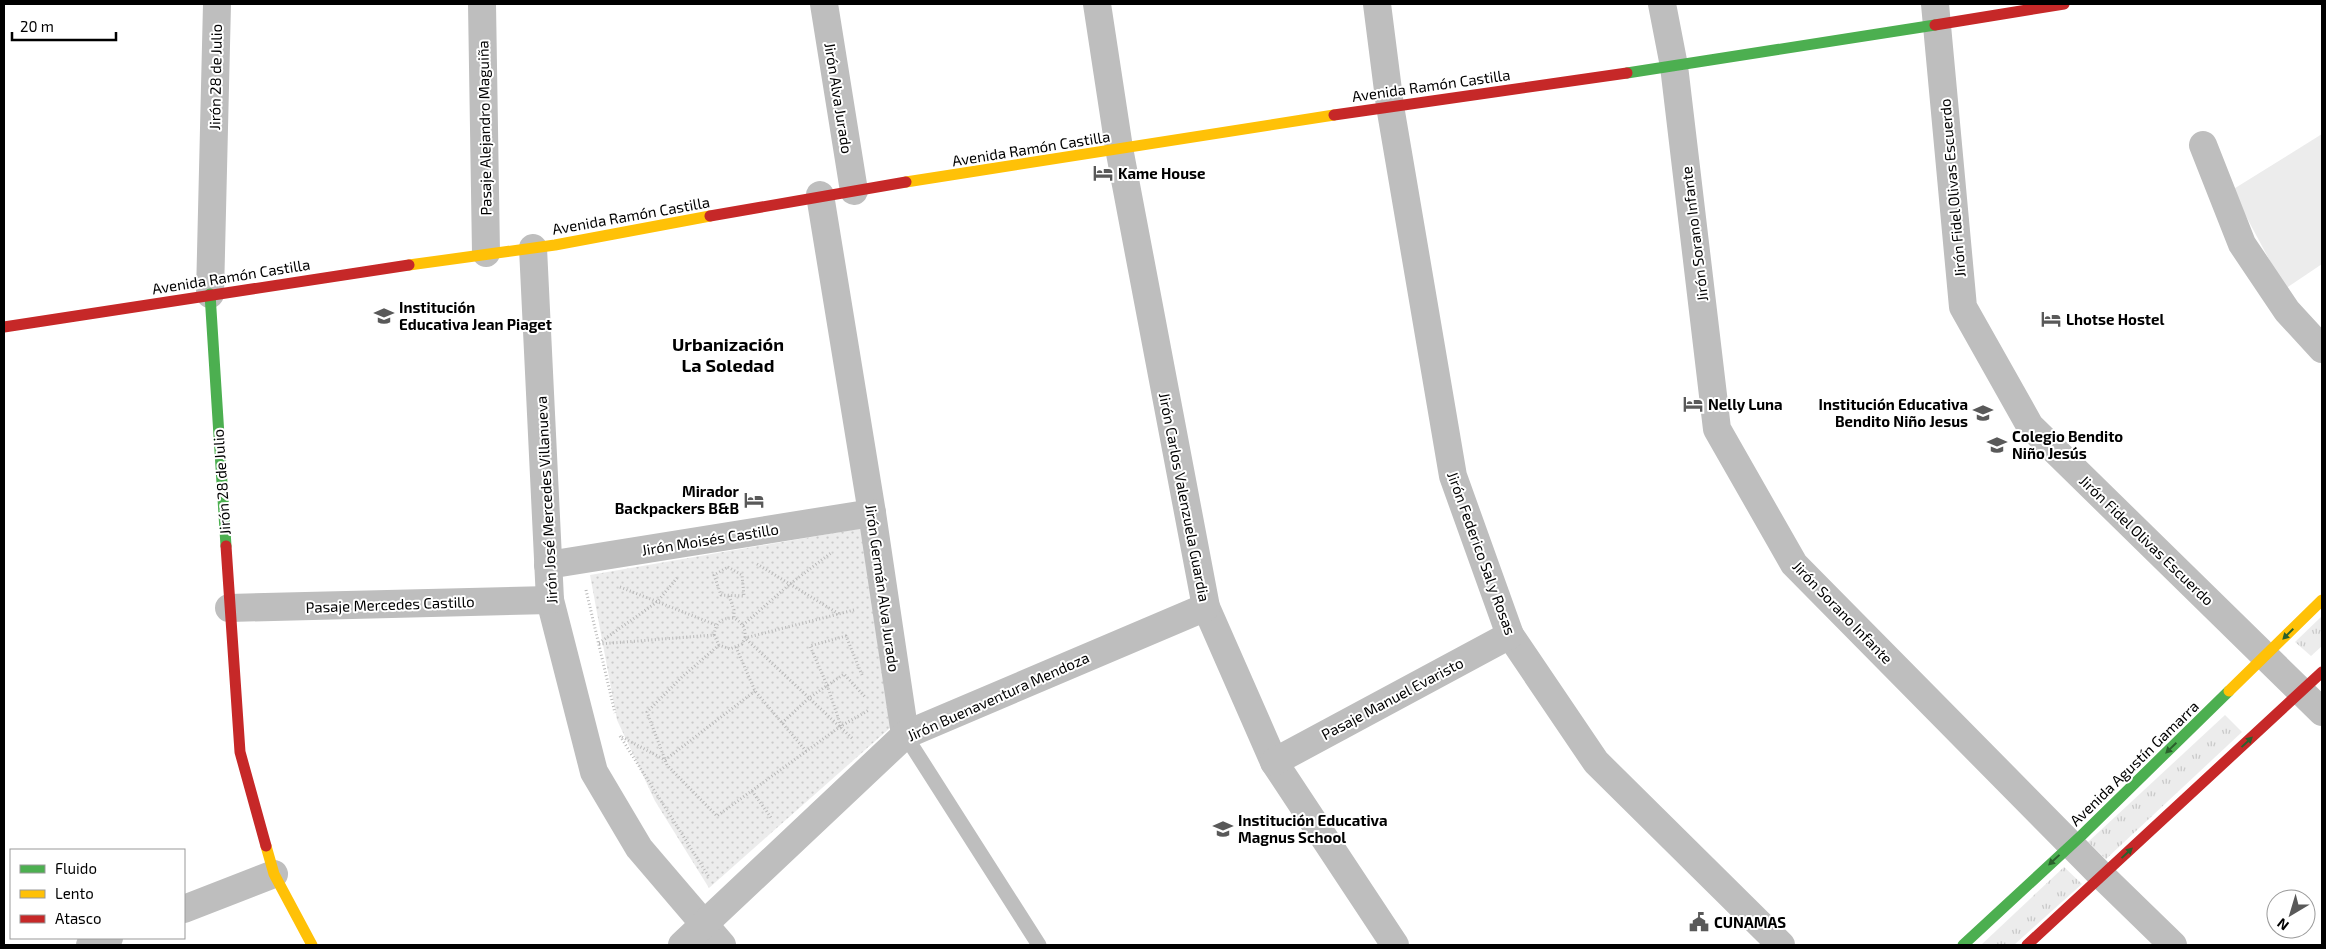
<svg xmlns="http://www.w3.org/2000/svg" width="2326" height="949" font-family="'Exo 2',sans-serif">
<style>
.grass{fill:url(#grass-tufts)}
.park{fill:url(#park-dots)}
.pitch{fill:#ececec}
.lines{fill:none;stroke-linecap:round;stroke-linejoin:round}
.path{stroke:#b9b9b9;stroke-width:3;stroke-dasharray:1 2.5;stroke-linecap:butt}
.lane{stroke:#bebebe;stroke-width:15}
.street{stroke:#bebebe;stroke-width:28}
.fast{stroke:#4caf50;stroke-width:11}
.slow{stroke:#ffc107;stroke-width:11}
.jam{stroke:#c62828;stroke-width:11}
.oneway{fill:#2a602c}
.labels{text-anchor:middle;dominant-baseline:central;stroke-width:4;stroke-linejoin:round;paint-order:stroke}
.street-label{font-size:15px;fill:#000;stroke:#fff}
.poi-label{font-size:15px;font-weight:bold;fill:#000;stroke:#fff;text-anchor:start}
.quarter-label{font-size:18px;font-weight:bold;fill:#000;stroke:#fff}
</style>
<defs>
<pattern id="grass-tufts" width="24" height="20" patternUnits="userSpaceOnUse" patternTransform="scale(1.25)"><rect width="24" height="20" fill="#ececec"/><path d="M3 7l-1-3M5 7V3M7 7l1-3M15 17l-1-3M17 17v-4M19 17l1-3" fill="none" stroke="#c9c9c9"/></pattern>
<pattern id="park-dots" width="8" height="8" patternUnits="userSpaceOnUse" patternTransform="scale(1.25)"><rect width="8" height="8" fill="#ececec"/><path d="M2 2h.1M6 6h.1" fill="none" stroke="#c9c9c9" stroke-width="1.8" stroke-linecap="round"/></pattern>
</defs>
<rect width="100%" height="100%" fill="#fff"/>
<g class="grass">
<polygon points="2322,616 2322,646 2311,656 2295,642"/>
<polygon points="2225,715 2242,732 2106,859 2088,842"/>
<polygon points="2064,867 2082,884 2014,945 1981,945"/>
</g>
<polygon class="park" points="863,528 891,727 709,888 655,801 617,720 590,575"/>
<polygon class="pitch" points="2322,134 2322,264 2285,289 2232,190"/>
<g class="lines">
<g class="path">
<polyline points="757,564 839,614"/>
<polygon points="728,567 742,575 744,596 721,595 714,575"/>
<polyline points="620,587 716,625"/>
<polyline points="586,590 615,713"/>
<polyline points="729,596 734,610 734,618"/>
<polyline points="743,625 790,584 831,553"/>
<path d="M714,635C716,622 721,618 734,618C742,623 746,628 745,638L853,739"/>
<polyline points="599,643 657,602 678,577"/>
<polyline points="599,644 714,635 719,645 730,649 742,644 745,638 854,610"/>
<polyline points="719,645 682,677 647,712 667,765 717,816 841,726 869,710"/>
<polyline points="736,647 755,691 806,751"/>
<polyline points="782,723 809,698 844,674 866,698"/>
<polyline points="841,726 827,685 810,646 846,636 862,675"/>
<polyline points="620,736 709,877"/>
<polyline points="622,737 665,760 755,691"/>
<polyline points="752,791 772,819"/>
</g>
<polyline class="lane" points="905,735 1039,945"/>
<g class="street">
<polyline points="482,4 486,253"/>
<polyline points="824,4 854,191"/>
<polyline points="1097,4 1119,148 1206,607 1274,762 1395,945"/>
<polyline points="1377,4 1390,106 1453,476 1510,635 1596,762 1781,945"/>
<polyline points="1662,4 1674,66 1717,429 1794,564 2102,876 2173,945"/>
<polyline points="1935,4 1963,307 2030,426 2322,712"/>
<polyline points="2203,145 2242,244 2287,311 2322,349"/>
<polyline points="820,195 872,513 905,735"/>
<polyline points="533,248 550,600 594,772 639,848 722,945"/>
<polyline points="210,294 217,4"/>
<polyline points="548,565 872,513"/>
<polyline points="229,608 550,600"/>
<polyline points="1274,762 1510,635"/>
<polyline points="184,909 274,874"/>
<polyline points="90,945 109,938"/>
<polyline points="682,945 905,735 1206,607"/>
</g>
<g class="fast">
<polyline points="1627,73 1935,25"/>
<polyline points="210,294 226,546"/>
<polyline points="1963,945 2082,835 2229,691"/>
</g>
<g class="slow">
<polyline points="906,182 1334,115"/>
<polyline points="409,265 555,245 710,216"/>
<polyline points="2229,691 2322,600"/>
<polyline points="266,846 274,874 312,945"/>
</g>
<g class="jam">
<polyline points="1935,25 2064,4"/>
<polyline points="1334,115 1627,73"/>
<polyline points="710,216 906,182"/>
<polyline points="4,327 409,265"/>
<polyline points="226,546 240,752 266,846"/>
<polyline points="2027,945 2322,672"/>
</g>
</g>
<defs><path id="oneway-solid" d="M-6-.8H1V-3.2L6.5 0L1 3.2V.8H-6Z" transform="scale(1.25)"/></defs>
<g class="oneway">
<use href="#oneway-solid" transform="translate(2288 634) rotate(135)"/>
<use href="#oneway-solid" transform="translate(2247 742) rotate(-43)"/>
<use href="#oneway-solid" transform="translate(2171 748) rotate(136)"/>
<use href="#oneway-solid" transform="translate(2127 853) rotate(-43)"/>
<use href="#oneway-solid" transform="translate(2054 860) rotate(137)"/>
</g>
<defs>
<symbol id="hotel-bare" viewBox="-9 -9 18 18"><path d="M-6-4.5h1.5V1H6V5H4.5V3h-9V5H-6ZM-4 0a1.8 1.8 0 1 1 3.6 0ZM.5 0V-2.5h3Q6-2.5 6 0Z" fill="#595959" stroke="#fff" stroke-width="2.5" paint-order="stroke"/></symbol>
<symbol id="school-bare" viewBox="-9 -9 18 18"><path d="M0-5L7-2L0 1L-7-2ZM-4 1L0 2.5L4 1V4Q0 6-4 4Z" fill="#595959" stroke="#fff" stroke-width="2.5" paint-order="stroke"/></symbol>
<symbol id="civic-bare" viewBox="-9 -9 18 18"><path d="M-.6-6.5H3V-4.5H.6V-3L4-1V1h2V6H-6V1h2V-1L-.6-3ZM-1.2 2.5V6h2.4V2.5Z" fill="#595959" stroke="#fff" stroke-width="2.5" paint-order="stroke"/></symbol>
</defs>
<g fill-rule="evenodd">
<use href="#hotel-bare" x="1089" y="159" width="28" height="28"/>
<use href="#school-bare" x="370" y="302" width="28" height="28"/>
<use href="#hotel-bare" x="2037" y="305" width="28" height="28"/>
<use href="#hotel-bare" x="1679" y="390" width="28" height="28"/>
<use href="#school-bare" x="1969" y="399" width="28" height="28"/>
<use href="#school-bare" x="1983" y="431" width="28" height="28"/>
<use href="#hotel-bare" x="740" y="486" width="28" height="28"/>
<use href="#school-bare" x="1209" y="815" width="28" height="28"/>
<use href="#civic-bare" x="1685" y="908" width="28" height="28"/>
</g>
<g class="labels">
<g class="street-label">
<text transform="translate(215 77) rotate(-89)">Jirón 28 de Julio</text>
<text transform="translate(1431 85) rotate(-8)">Avenida Ramón Castilla</text>
<text transform="translate(839 98) rotate(81)">Jirón Alva Jurado</text>
<text transform="translate(484 128) rotate(-91)">Pasaje Alejandro Maguiña</text>
<text transform="translate(1031 148) rotate(-9)">Avenida Ramón Castilla</text>
<text transform="translate(1952 188) rotate(-95)">Jirón Fidel Olivas Escuerdo</text>
<text transform="translate(631 215) rotate(-10)">Avenida Ramón Castilla</text>
<text transform="translate(1694 234) rotate(-97)">Jirón Sorano Infante</text>
<text transform="translate(231 276) rotate(-9)">Avenida Ramón Castilla</text>
<text transform="translate(221 482) rotate(-94)">Jirón 28 de Julio</text>
<text transform="translate(1185 497) rotate(79)">Jirón Carlos Valenzuela Guardia</text>
<text transform="translate(546 500) rotate(-93)">Jirón José Mercedes Villanueva</text>
<text transform="translate(710 539) rotate(-9)">Jirón Moisés Castillo</text>
<text transform="translate(2147 540) rotate(44)">Jirón Fidel Olivas Escuerdo</text>
<text transform="translate(1482 553) rotate(70)">Jirón Federico Sal y Rosas</text>
<text transform="translate(883 588) rotate(82)">Jirón Germán Alva Jurado</text>
<text transform="translate(390 604) rotate(-2)">Pasaje Mercedes Castillo</text>
<text transform="translate(1843 612) rotate(46)">Jirón Sorano Infante</text>
<text transform="translate(998 696) rotate(-24)">Jirón Buenaventura Mendoza</text>
<text transform="translate(1392 698) rotate(-28)">Pasaje Manuel Evaristo</text>
<text transform="translate(2134 763) rotate(-44)">Avenida Agustín Gamarra</text>
</g>
<g class="poi-label">
<text x="1118" y="173">Kame House</text>
<text x="399" y="307">Institución<tspan x="399" dy="17">Educativa Jean Piaget</tspan></text>
<text x="2066" y="319">Lhotse Hostel</text>
<text x="1708" y="404">Nelly Luna</text>
<text x="1968" y="404" text-anchor="end">Institución Educativa<tspan x="1968" dy="17">Bendito Niño Jesus</tspan></text>
<text x="2012" y="436">Colegio Bendito<tspan x="2012" dy="17">Niño Jesús</tspan></text>
<text x="739" y="491" text-anchor="end">Mirador<tspan x="739" dy="17">Backpackers B&amp;B</tspan></text>
<text x="1238" y="820">Institución Educativa<tspan x="1238" dy="17">Magnus School</tspan></text>
<text x="1714" y="922">CUNAMAS</text>
</g>
<g class="quarter-label">
<text x="728" y="344">Urbanización<tspan x="728" dy="21">La Soledad</tspan></text>
</g>
</g>
<rect width="2326" height="949" fill="none" stroke="#000000" stroke-width="10"/>
<rect x="10" y="849" width="175" height="90" fill="#ffffff" stroke="#999999"/>
<rect x="20" y="865" width="25" height="8" fill="#4caf50" stroke="#999999"/>
<text x="55" y="874" font-size="15" fill="#000000">Fluido</text>
<rect x="20" y="890" width="25" height="8" fill="#ffc107" stroke="#999999"/>
<text x="55" y="899" font-size="15" fill="#000000">Lento</text>
<rect x="20" y="915" width="25" height="8" fill="#c62828" stroke="#999999"/>
<text x="55" y="924" font-size="15" fill="#000000">Atasco</text>
<g transform="translate(2291 914) rotate(218)"><circle r="24" fill="#ffffff" stroke="#999999"/>
<path d="M0-4L9 19L0 12L-9 19Z" fill="#595959"/>
<text y="-8" font-size="14" font-weight="bold" text-anchor="middle" fill="#000000">N</text>
</g>
<path d="M12 32v8h104v-8" fill="none" stroke="#000000" stroke-width="2.5"/>
<text x="20" y="32" font-size="15" fill="#000000" stroke="#ffffff" stroke-width="4" paint-order="stroke">20 m</text>
</svg>
